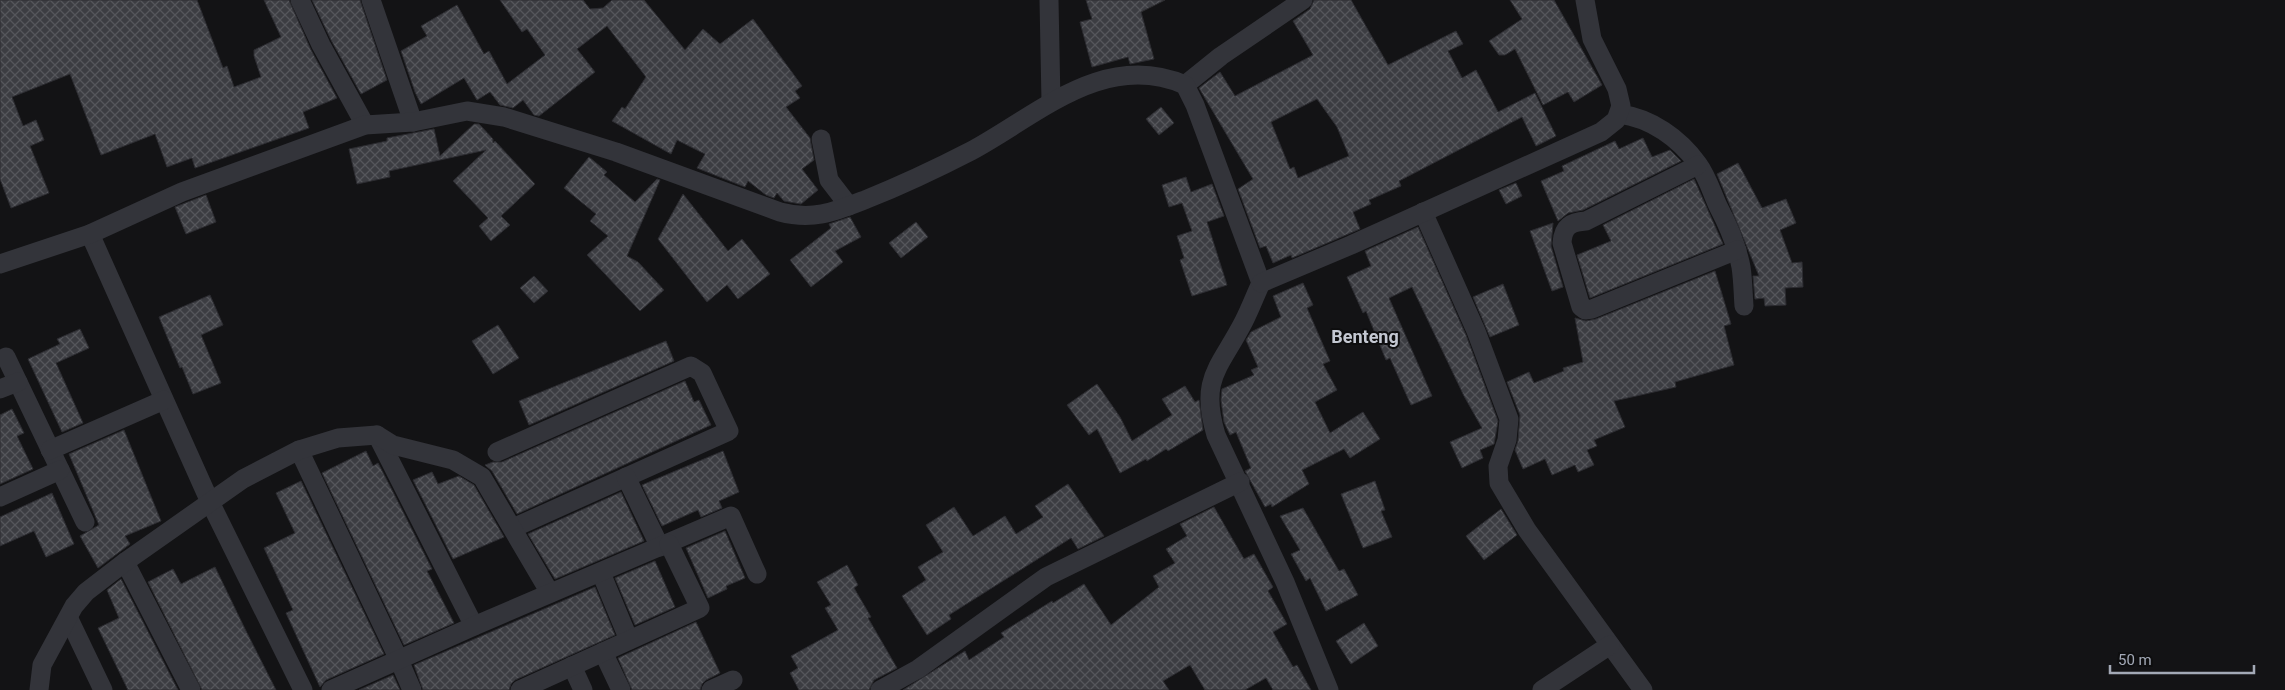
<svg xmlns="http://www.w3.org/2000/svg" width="2285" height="690" font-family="Roboto,sans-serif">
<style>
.building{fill:url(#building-cross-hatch);stroke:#2c2c31;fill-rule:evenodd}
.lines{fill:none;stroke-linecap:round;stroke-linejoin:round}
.minor{stroke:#33343a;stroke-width:19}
.labels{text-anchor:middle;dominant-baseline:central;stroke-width:4;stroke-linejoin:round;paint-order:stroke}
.quarter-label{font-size:18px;font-weight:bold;fill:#c4c8d2;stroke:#0e0e0f}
</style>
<defs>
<pattern id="building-cross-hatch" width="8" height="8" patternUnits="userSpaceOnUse" patternTransform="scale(1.25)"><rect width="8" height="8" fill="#3c3d42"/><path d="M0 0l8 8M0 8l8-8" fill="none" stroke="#55565b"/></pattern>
</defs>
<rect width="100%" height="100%" fill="#131315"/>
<g class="building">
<polygon points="0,0 197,0 223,68 227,66 234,87 261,77 254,56 254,50 281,37 264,0 289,0 311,50 337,98 303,112 309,128 195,168 192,158 167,167 155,134 101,155 70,74 12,97 23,126 36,120 44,140 30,146 49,193 11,208 0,179"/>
<polygon points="312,0 360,0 387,80 361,94 331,40"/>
<polygon points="500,0 583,0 590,9 603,8 612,0 644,0 685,50 703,29 720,44 753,19 802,86 795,91 800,98 786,107 810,138 814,160 802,169 818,190 801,204 784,201 777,193 774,198 766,195 748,181 745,187 697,168 705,154 677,140 671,154 612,121 622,107 625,109 646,77 607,26 577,49 595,72 539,116 534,115 523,100 513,108 500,105 490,92 477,100 464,78 421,104 415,92 401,51 427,36 421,26 457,5 484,54 489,51 507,84 545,55 527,29 522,32"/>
<polygon points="1086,0 1165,0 1141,12 1154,59 1130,64 1128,57 1092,67 1080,22 1092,19"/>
<path d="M1314,0H1351L1388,65L1456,31L1463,44L1448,51L1462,78L1476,70L1498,112L1535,93L1556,136L1536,146L1522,117L1399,181L1401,186L1369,200L1371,204L1353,212L1360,229L1292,258L1291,255L1273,263L1266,246L1260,248L1238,189L1253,179L1199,88L1220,72L1235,96L1313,55L1293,21L1310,9ZM1317,99L1337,127L1349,156L1298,178L1294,167L1290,169L1271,122Z"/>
<polygon points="1510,0 1554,0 1602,85 1574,102 1568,92 1543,105 1515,49 1505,55 1499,55 1489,41 1522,19"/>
<polygon points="1161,107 1174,123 1159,135 1146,119"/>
<polygon points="474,124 479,124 493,139 493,143 495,141 535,184 501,216 510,225 491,241 479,226 488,218 453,181 486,150 389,171 390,177 357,184 349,149 387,141 387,138 434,129 440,156"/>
<polygon points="1643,138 1652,157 1670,150 1681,161 1583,210 1568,213 1558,221 1541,181 1564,171 1562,166 1615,141 1619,149"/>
<polygon points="589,157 607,172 604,175 635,202 657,179 660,180 627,256 638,262 664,290 640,311 587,255 608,236 590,221 596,214 564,188"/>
<polygon points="1738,163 1762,208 1786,199 1796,223 1780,230 1792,263 1802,262 1803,287 1785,288 1786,305 1765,306 1764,298 1755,299 1753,276 1759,276 1717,174"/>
<polygon points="1186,177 1191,192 1212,184 1224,216 1207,222 1227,285 1192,296 1180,260 1184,258 1177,236 1192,231 1182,203 1169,207 1162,185"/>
<polygon points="1694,179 1723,244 1590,298 1577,255 1611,241 1603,225"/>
<polygon points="1516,183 1522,196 1506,204 1499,190"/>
<polygon points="683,194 728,251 742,239 770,274 738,299 727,285 707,302 658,239"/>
<polygon points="206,195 216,222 186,234 175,207"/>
<polygon points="850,217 861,237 835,251 843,262 811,287 790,260 831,228 829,224"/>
<polygon points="916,222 928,237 901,258 889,243"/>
<polygon points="1553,223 1551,246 1563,287 1552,291 1530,231"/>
<polygon points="1418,227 1466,335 1498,421 1494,444 1480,450 1483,458 1462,468 1450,442 1482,428 1464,396 1412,287 1389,298 1432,396 1411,405 1390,358 1386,360 1366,311 1363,313 1347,277 1371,266 1365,251"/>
<polygon points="1715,271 1731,324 1724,326 1734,365 1675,382 1676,387 1614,401 1625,427 1594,440 1597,446 1587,450 1594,465 1578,472 1575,465 1552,475 1545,459 1523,469 1515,450 1518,441 1520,415 1507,382 1529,372 1534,383 1564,371 1563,368 1583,362 1575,318 1586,321 1596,319"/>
<polygon points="534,276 548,291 534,303 520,288"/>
<polygon points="1303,283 1313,305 1307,308 1330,361 1323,364 1337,390 1315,402 1330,433 1363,412 1380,439 1350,458 1344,449 1302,470 1309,484 1272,507 1271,504 1265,507 1245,471 1251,468 1236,432 1230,435 1224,422 1221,400 1222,389 1254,375 1251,370 1258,367 1246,340 1251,332 1281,317 1273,296"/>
<polygon points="1503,284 1519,325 1490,337 1473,297"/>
<polygon points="210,295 223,325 201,335 221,383 193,394 182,367 180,368 159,317"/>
<polygon points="498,325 519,358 493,374 472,341"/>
<polygon points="80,329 89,348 56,363 83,423 62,432 28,359 60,344 57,339"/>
<polygon points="666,341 674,361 529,425 519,401"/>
<polygon points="685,381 694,402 699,400 711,425 517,514 492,471 485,465 493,462 502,462"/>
<polygon points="1097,384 1120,417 1132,441 1172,415 1162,399 1185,386 1195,402 1199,400 1203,430 1168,451 1166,449 1147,461 1146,459 1120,473 1097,429 1089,435 1067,405"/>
<polygon points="12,409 24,433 17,436 33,469 0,484 0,415"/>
<polygon points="124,430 161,521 125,536 130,544 98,568 80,536 99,525 69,454"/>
<polygon points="366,451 373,466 378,463 392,490 432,569 427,571 454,623 404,645 322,473"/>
<polygon points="723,451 739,492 719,501 722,508 701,517 698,510 662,526 642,485"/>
<polygon points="432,472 438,484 459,476 474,485 504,537 453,559 413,480"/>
<polygon points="301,481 384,654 326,680 320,687 286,613 293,610 264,548 295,533 276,493"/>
<polygon points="1375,481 1385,510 1381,511 1392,537 1363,548 1341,494"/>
<polygon points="1068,484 1104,536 1078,549 1071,538 949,615 951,619 927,635 902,596 926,580 918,567 943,552 926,525 954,507 973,536 1005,516 1016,534 1043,517 1035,506"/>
<polygon points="621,492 644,541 555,579 528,534"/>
<polygon points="52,493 74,544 46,557 34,531 0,546 0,517"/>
<polygon points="1214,507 1244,559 1254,554 1273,587 1268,591 1287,624 1273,632 1293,667 1297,665 1311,690 1273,690 1266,678 1245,690 1205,690 1190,665 1163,681 1169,690 903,690 965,651 969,660 1004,637 1001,633 1052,601 1053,603 1084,584 1111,625 1159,587 1153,576 1175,563 1166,549 1187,536 1180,524"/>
<polygon points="1303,508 1339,571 1344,569 1358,595 1326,611 1310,578 1306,581 1291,554 1300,550 1280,516"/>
<polygon points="1501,509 1517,535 1484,560 1466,536"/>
<polygon points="725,531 745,578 726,586 727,589 708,598 686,548"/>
<polygon points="655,561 675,607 635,625 615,578"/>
<polygon points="847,565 858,585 854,588 871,617 868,618 897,668 874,680 869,690 799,690 790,673 798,668 791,656 838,630 825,608 831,605 817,582"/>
<polygon points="215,567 245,629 276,690 202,690 148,582 173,569 181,584"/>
<polygon points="121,579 178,690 128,690 98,628 119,618 107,590"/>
<polygon points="595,587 615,635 515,680 511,684 509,690 423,690 414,665"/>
<polygon points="696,622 720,673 706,680 702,684 700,690 632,690 618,658"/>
<polygon points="1364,623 1378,646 1351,664 1336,641"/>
<polygon points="393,675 400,690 359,690"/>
</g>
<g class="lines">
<g class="minor">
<polyline points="300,0 321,45 365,125"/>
<polyline points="371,0 413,122"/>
<polyline points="1049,0 1051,102"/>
<polyline points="1185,85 1221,56 1303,0"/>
<path d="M1619,114C1651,118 1679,138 1698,164C1707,176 1712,193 1718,206C1728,225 1737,246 1741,267C1743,280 1743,293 1744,306"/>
<polyline points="821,139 829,180 849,206"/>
<path d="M1698,165L1586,221C1571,222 1563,226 1562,243L1581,307L1585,310L1592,309L1737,250"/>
<polyline points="1423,212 1476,331 1509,419 1507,440 1498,466 1499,483 1527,530 1643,690"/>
<polyline points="90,234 210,502 303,690"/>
<path d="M0,264L90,234L182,192L365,125L413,122L467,111L504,117L616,152L780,212C814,221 836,211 867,199C902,185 938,168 971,151C1038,115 1104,50 1185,85L1195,105L1261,283C1255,296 1250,309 1244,321C1220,368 1199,378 1216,435L1285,582L1329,690"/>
<polyline points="1261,283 1351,245 1601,132 1616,120 1621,106 1617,89 1592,39 1585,0"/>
<polyline points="6,357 85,522"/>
<polyline points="0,389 18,382"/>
<polyline points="377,435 474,626"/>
<polyline points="50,450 164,400"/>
<polyline points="299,450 399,660 412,690"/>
<polyline points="497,452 691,366 702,373 729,431 513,528"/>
<polyline points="626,477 660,547"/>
<polyline points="0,497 60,470"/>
<polyline points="125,562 191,690"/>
<polyline points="601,573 629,640"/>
<polyline points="69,619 103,690"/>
<polyline points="603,652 621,690"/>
<polyline points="572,666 583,690"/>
<polyline points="39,690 42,665 74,606 86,592 125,562 243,479 299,450 338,438 377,435 393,445 453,460 482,477 550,593"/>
<polyline points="331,690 474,626 731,516 757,574"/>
<polyline points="520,690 700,608 669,544"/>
<polyline points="711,690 733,680"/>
<polyline points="880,690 918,669 1046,577 1240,482"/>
<polyline points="1542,690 1610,645"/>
</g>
</g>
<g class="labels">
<g class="quarter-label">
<text x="1365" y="336">Benteng</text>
</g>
</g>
<path d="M2110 665v8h144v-8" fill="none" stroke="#a3a9b6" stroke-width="2.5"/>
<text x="2118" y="665" font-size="15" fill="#a3a9b6" stroke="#0e0e0f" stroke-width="4" paint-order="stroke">50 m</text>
</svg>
